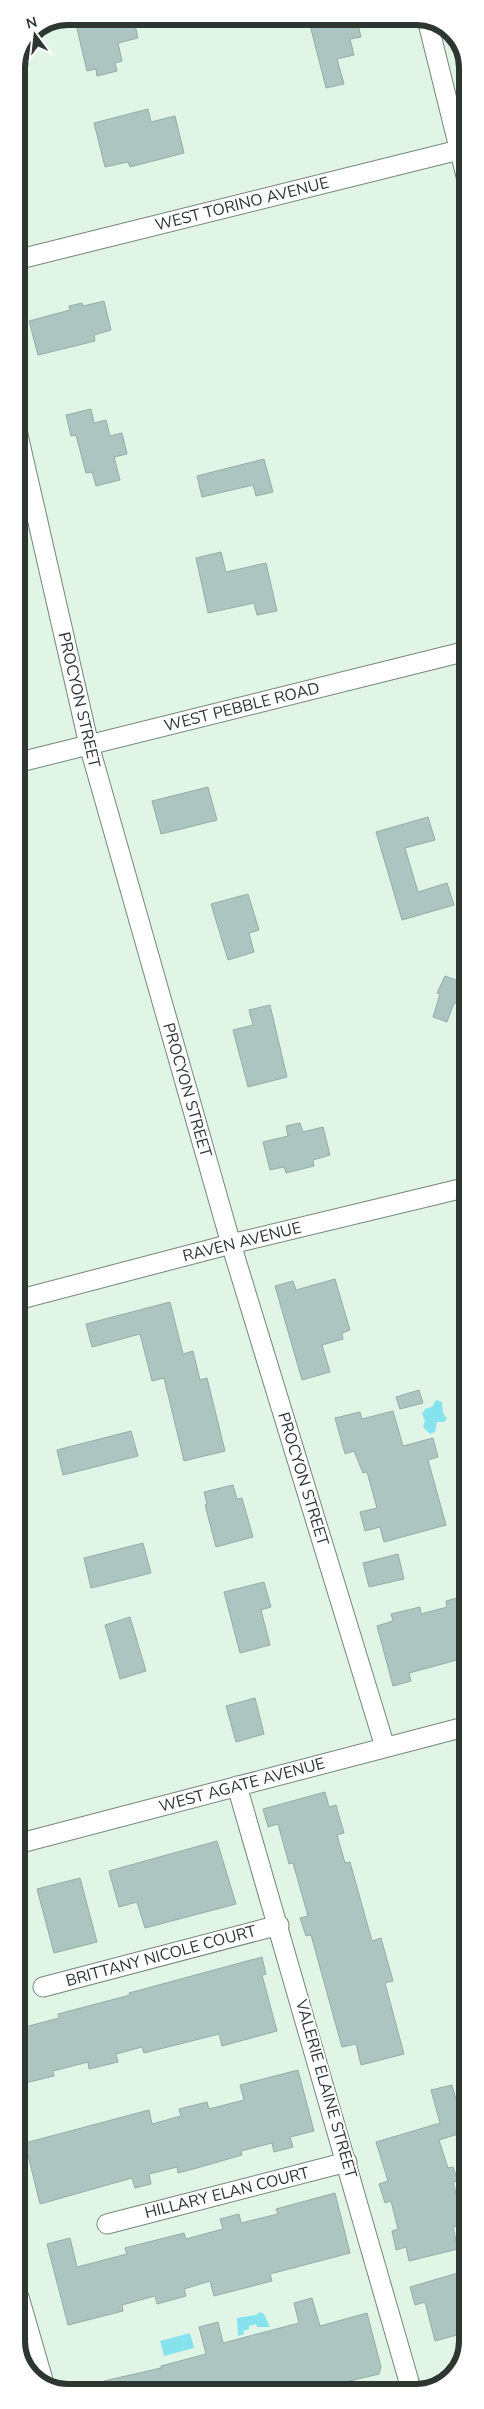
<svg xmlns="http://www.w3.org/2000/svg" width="484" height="2409" font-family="'Nunito Sans',sans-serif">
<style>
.water{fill:#86e2ed}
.building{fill:#acc5c0;stroke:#94ada7}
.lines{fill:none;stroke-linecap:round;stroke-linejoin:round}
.minor-casing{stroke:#748679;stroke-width:21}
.major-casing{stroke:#748679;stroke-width:26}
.minor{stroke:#fff;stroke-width:19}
.major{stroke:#fff;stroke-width:24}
.labels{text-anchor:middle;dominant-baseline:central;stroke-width:4;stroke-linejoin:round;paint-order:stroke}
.street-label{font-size:16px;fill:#2e3631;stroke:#fff}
.rim{fill:none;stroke:#2e3631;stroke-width:6}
</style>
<rect width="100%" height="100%" fill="#e1f5e7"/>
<g class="water">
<polygon points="436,1400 442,1402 443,1413 447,1419 444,1422 437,1422 435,1432 430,1434 423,1427 425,1420 422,1414 425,1409 432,1407"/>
<polygon points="260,2312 264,2314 270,2327 257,2327 256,2324 249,2326 249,2329 243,2331 244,2334 238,2336 237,2318 256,2315"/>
<polygon points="190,2333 194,2348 164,2356 160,2341"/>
</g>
<g class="building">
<polygon points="74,16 133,16 138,38 118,43 122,61 115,63 117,71 97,76 96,69 87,71"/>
<polygon points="308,17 356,17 361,37 350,39 354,55 337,59 344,84 326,88"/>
<polygon points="148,109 151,122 175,116 184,153 130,167 128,162 105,167 94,123"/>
<polygon points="104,301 111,330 94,335 95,341 38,355 29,321 70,310 69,306 82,303 83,306"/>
<polygon points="91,409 94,423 106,420 110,436 122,433 127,454 114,457 120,480 96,486 92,472 86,473 76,435 71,436 66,415"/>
<polygon points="264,459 273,492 256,496 253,485 202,497 197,476"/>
<polygon points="221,552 226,572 266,563 277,611 257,615 254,603 208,613 196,558"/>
<polygon points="208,787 217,820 161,834 152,801"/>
<polygon points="428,817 435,840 405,848 418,892 447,883 454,905 402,920 376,832"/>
<polygon points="248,894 259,930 249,933 254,952 228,960 211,904"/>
<polygon points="445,976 467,984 467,1008 454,1003 447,1022 433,1017 440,994 437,993"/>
<polygon points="270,1005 287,1077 248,1087 233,1030 253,1025 249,1010"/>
<polygon points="300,1123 303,1132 323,1127 330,1155 313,1160 314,1166 286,1173 284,1167 270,1170 263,1142 288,1136 286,1126"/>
<polygon points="335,1279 350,1330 342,1333 343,1339 322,1345 330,1372 302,1380 275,1286 293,1281 296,1290"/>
<polygon points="170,1302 183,1354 193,1351 200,1380 207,1378 225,1451 184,1461 164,1378 152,1381 140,1334 92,1347 86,1324"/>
<polygon points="419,1390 423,1403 400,1409 396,1397"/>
<polygon points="393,1411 403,1446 433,1438 438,1457 428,1460 446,1525 384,1542 380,1527 365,1531 360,1512 377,1508 367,1472 363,1473 354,1451 345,1454 335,1418 360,1412 362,1419"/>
<polygon points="131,1431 138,1456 63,1475 57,1450"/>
<polygon points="233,1485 237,1499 242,1498 253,1537 216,1547 205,1505 207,1504 204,1492"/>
<polygon points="143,1543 151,1573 91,1588 84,1558"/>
<polygon points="398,1554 404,1579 369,1587 363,1563"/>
<polygon points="264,1582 271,1607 261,1610 270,1645 240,1653 224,1592"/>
<polygon points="468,1595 468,1657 409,1673 411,1681 393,1686 377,1626 393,1621 391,1614 420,1607 421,1614 447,1607 446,1601"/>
<polygon points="130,1617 146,1671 120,1679 105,1625"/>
<polygon points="255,1698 264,1734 236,1742 226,1706"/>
<polygon points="325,1792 329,1807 336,1805 344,1833 337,1835 345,1863 350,1862 372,1941 381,1938 393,1981 385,1983 404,2054 361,2065 356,2044 342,2047 311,1935 306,1936 300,1918 308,1916 293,1863 289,1864 278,1824 268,1827 263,1809"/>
<polygon points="217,1841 236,1904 145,1928 137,1902 119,1907 109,1871"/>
<polygon points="80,1878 97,1942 54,1953 37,1889"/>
<polygon points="262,1957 266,1974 262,1975 277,2031 222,2046 219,2034 144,2053 142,2047 116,2054 118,2062 89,2069 88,2062 53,2071 54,2076 17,2085 17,2037 27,2034 25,2027 59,2018 58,2014 130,1995 129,1993"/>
<polygon points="298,2070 314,2131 290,2137 293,2147 274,2152 272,2143 241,2151 242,2155 197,2168 178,2173 177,2167 149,2174 151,2184 135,2188 132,2178 40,2204 25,2143 149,2110 152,2124 181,2116 179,2109 207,2102 209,2109 244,2100 240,2085"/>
<polygon points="452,2085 460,2114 468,2111 468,2131 439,2140 448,2168 453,2167 458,2181 453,2182 464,2224 453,2227 458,2249 409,2261 406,2247 396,2250 392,2231 398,2229 391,2201 385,2203 379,2184 388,2181 376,2142 440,2123 431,2090"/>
<polygon points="335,2193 350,2253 270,2274 272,2281 214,2296 210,2281 184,2289 186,2296 157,2304 155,2296 122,2305 123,2311 68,2325 47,2244 70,2238 77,2267 127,2254 125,2248 184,2233 186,2239 223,2229 220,2219 239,2214 241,2223 278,2214 276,2209"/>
<polygon points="468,2270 468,2332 435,2341 425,2302 415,2305 410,2287"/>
<polygon points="312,2298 320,2326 367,2313 381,2367 379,2374 325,2387 324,2382 286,2392 107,2392 104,2381 161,2368 161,2366 206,2354 199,2327 218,2322 223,2343 299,2323 294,2303"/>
</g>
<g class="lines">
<defs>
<g id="minor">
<polyline points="427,19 467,180"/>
<polyline points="16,260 467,148"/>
<polyline points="16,426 89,745 231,1244 385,1747"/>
<polyline points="16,763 467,651"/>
<polyline points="17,1300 231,1244 468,1187"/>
<polyline points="237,1786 412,2392"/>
<polyline points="17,1844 468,1726"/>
<polyline points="43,1987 279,1925"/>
<polyline points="107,2224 347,2162"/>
</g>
<polyline id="major" points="17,2299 41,2382"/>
</defs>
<use href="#minor" class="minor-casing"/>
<use href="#major" class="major-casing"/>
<use href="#minor" class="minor"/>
<use href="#major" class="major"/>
</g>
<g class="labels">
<g class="street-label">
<text transform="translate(242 204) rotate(-14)">WEST TORINO AVENUE</text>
<text transform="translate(79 700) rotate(77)">PROCYON STREET</text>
<text transform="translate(242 707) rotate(-14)">WEST PEBBLE ROAD</text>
<text transform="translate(187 1090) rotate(74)">PROCYON STREET</text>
<text transform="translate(242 1242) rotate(-14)">RAVEN AVENUE</text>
<text transform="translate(303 1479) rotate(73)">PROCYON STREET</text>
<text transform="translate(242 1785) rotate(-15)">WEST AGATE AVENUE</text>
<text transform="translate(161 1956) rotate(-15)">BRITTANY NICOLE COURT</text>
<text transform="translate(326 2089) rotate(74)">VALERIE ELAINE STREET</text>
<text transform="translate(227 2193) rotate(-14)">HILLARY ELAN COURT</text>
</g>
</g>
<path d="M0 0H484V2409H0ZM68 25H416A43 43 0 0 1 459 68V2341A43 43 0 0 1 416 2384H68A43 43 0 0 1 25 2341V68A43 43 0 0 1 68 25Z" fill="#fff" fill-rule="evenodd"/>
<path class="rim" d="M68 25H416A43 43 0 0 1 459 68V2341A43 43 0 0 1 416 2384H68A43 43 0 0 1 25 2341V68A43 43 0 0 1 68 25Z"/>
<g transform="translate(35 35) rotate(345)" stroke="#ffffff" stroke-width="4" paint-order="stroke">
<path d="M0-4L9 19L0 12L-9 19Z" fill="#2e3631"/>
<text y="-8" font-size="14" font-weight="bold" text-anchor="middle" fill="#2e3631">N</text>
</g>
</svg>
